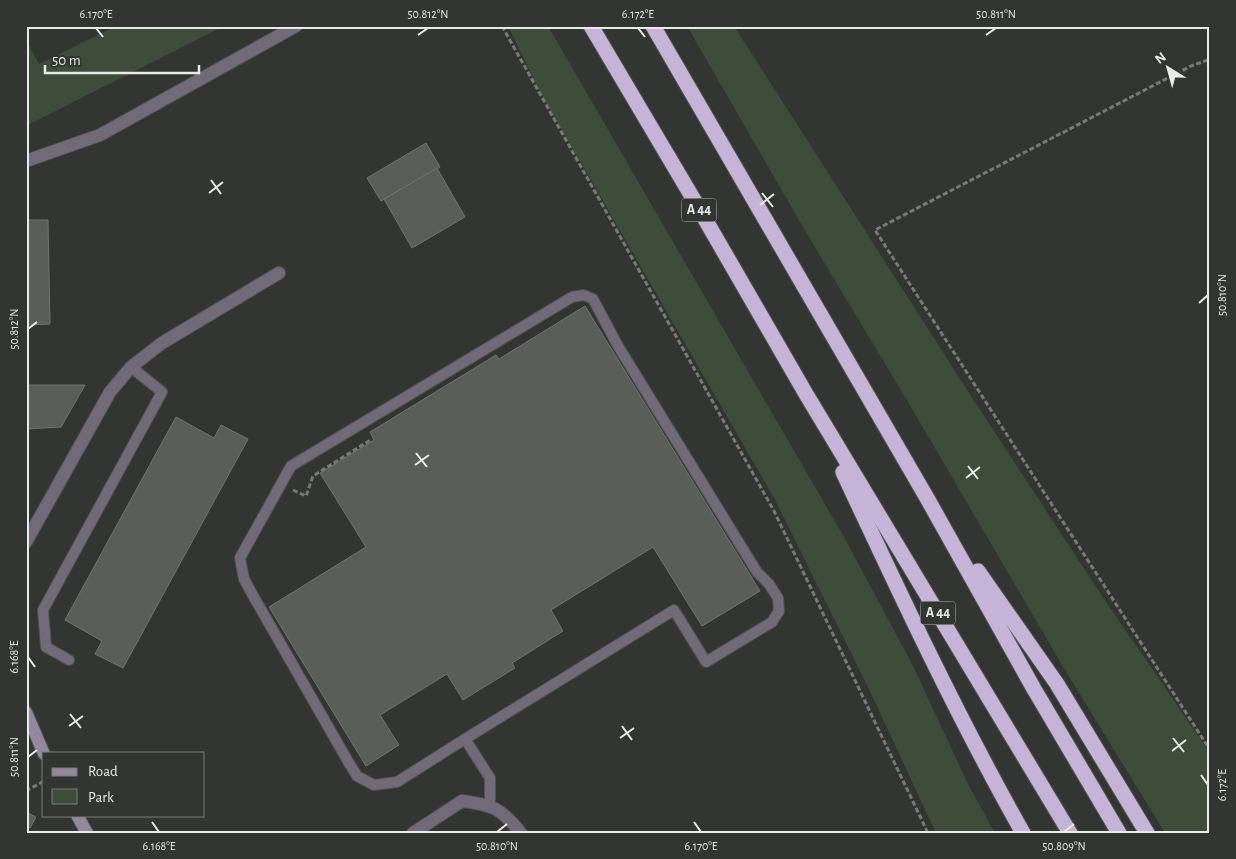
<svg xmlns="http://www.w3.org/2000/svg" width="1236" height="859" font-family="'Alegreya Sans',sans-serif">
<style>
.green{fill:#3e4d39}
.building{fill:#5a5e59;stroke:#717570}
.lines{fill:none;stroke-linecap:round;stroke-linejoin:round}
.lane-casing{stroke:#4f524e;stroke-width:12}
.street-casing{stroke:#4f524e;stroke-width:14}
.secondary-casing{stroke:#4f524e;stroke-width:14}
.highway-casing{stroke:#4f524e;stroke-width:17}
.path{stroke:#777a77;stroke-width:3;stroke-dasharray:5 2.5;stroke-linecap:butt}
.lane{stroke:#726a79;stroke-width:10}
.street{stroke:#726a79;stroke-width:12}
.secondary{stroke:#94889f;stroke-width:12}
.highway{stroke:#c6b4d8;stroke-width:15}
.ticks{fill:none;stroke:#e9ebe9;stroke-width:2}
.labels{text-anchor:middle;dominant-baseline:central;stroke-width:5;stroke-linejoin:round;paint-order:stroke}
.shield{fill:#323531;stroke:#b2b4b2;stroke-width:1}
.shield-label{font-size:14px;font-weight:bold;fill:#e9ebe9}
.neatline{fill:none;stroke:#e9ebe9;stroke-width:2}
.ticks-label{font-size:12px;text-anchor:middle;fill:#e9ebe9}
</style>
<rect width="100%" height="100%" fill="#323531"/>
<g class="green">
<polygon points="116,26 224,26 26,126 26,40 39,64"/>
<polygon points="508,26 548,26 844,537 912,664 969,786 995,833 936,833 868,687 774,498 539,90"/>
<polygon points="687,26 734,26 971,396 1102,596 1210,753 1210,833 1165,833 1065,670 908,402 807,234"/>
</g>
<g class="building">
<polygon points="426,143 440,167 381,201 367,178"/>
<polygon points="437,168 465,217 412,248 384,199"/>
<polygon points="26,220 48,220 50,324 26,325"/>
<polygon points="585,306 760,591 702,626 653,547 551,610 563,631 512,663 515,668 463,700 447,674 380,715 399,745 366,766 269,607 366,547 320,473 374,440 370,432 496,355 499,359"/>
<polygon points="26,385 85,385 61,427 26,429"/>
<polygon points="176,417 214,438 221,425 248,439 123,668 95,654 102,641 65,620"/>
<polygon points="26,812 36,817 30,828 26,826"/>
</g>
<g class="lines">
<defs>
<g id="lane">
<polygon points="584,295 593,299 618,346 757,572 769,584 778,598 779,611 772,622 706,662 674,610 465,739 397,782 374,785 357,776 349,763 255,599 244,579 240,558 291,466 572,297"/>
<polyline points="69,660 46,647 43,610 162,392 131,367"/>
<polyline points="465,739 490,778 490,805"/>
</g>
<g id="street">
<polyline points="26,161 100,135 296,26"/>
<polyline points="26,542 110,392 131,367 162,343 279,273"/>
<path d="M413,833L462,801C493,805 501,808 521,833"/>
</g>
<g id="secondary">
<polyline points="26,712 44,754"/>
<polyline points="77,815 87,833"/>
</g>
<g id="highway">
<polyline points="591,26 694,200 806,394 1070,833"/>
<polyline points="653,26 927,498 1034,689 1119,833"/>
<path d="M843,472C900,594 957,716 1023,833"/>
<polyline points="978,571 1057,684 1147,833"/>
</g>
</defs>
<use href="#lane" class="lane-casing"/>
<use href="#street" class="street-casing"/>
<use href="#secondary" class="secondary-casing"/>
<use href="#highway" class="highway-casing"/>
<g class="path">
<polyline points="502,26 774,511 928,833"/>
<polyline points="1208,60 1191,66 875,230 1210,750"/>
<polyline points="293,490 306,496 313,476 372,439"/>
<polyline points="26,791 44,781"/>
</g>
<use href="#lane" class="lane"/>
<use href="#street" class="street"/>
<use href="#secondary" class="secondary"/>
<use href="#highway" class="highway"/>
</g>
<path class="ticks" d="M96,28L103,37M638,28L645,37M418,35L428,28M986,35L996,28M211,180L221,194M209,193L223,182M762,193L773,207M760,205L774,194M1199,303L1208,295M28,329L37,322M416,453L427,467M415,465L429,455M968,466L978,479M966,478L980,467M28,657L35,667M70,714L81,728M69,726L83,716M622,726L632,740M620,738L634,728M1173,738L1184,752M1172,751L1186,740M28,757L37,750M1201,775L1208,785M152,822L159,832M694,822L701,832M497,832L507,824M1064,832L1074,824"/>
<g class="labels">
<g class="shield">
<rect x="681.5" y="198.5" width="35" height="23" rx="4"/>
<rect x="920.5" y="601.5" width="35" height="23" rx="4"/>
</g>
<g class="shield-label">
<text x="699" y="210">A 44</text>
<text x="938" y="613">A 44</text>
</g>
</g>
<rect width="1236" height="859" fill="none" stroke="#323531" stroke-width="55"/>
<rect x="42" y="752" width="162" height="65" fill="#323531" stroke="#7b7e7b"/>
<rect x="52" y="768" width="25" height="8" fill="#94889f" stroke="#7b7e7b"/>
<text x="88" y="776" font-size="15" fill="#e9ebe9">Road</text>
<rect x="52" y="789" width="25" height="15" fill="#3e4d39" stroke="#7b7e7b"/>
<text x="88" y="802" font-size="15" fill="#e9ebe9">Park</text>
<g transform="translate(1168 68) rotate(323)" stroke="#323531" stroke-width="4" paint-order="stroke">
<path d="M0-4L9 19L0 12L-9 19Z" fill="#e9ebe9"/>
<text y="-8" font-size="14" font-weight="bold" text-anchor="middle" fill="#e9ebe9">N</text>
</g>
<path d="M45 65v8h154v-8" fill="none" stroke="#e9ebe9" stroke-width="2.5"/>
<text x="52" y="65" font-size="15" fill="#e9ebe9" stroke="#323531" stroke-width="4" paint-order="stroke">50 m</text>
<rect x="28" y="28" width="1180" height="804" class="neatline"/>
<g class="ticks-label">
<text x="96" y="18">6.170°E</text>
<text x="428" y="18">50.812°N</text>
<text x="638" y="18">6.172°E</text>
<text x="996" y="18">50.811°N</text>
<text transform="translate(1222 295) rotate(-90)" y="4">50.810°N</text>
<text transform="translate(14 329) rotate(-90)" y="4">50.812°N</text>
<text transform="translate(14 657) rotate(-90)" y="4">6.168°E</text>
<text transform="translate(14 757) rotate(-90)" y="4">50.811°N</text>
<text transform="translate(1222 785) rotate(-90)" y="4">6.172°E</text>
<text x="159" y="850">6.168°E</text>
<text x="497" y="850">50.810°N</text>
<text x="701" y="850">6.170°E</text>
<text x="1064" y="850">50.809°N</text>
</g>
</svg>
